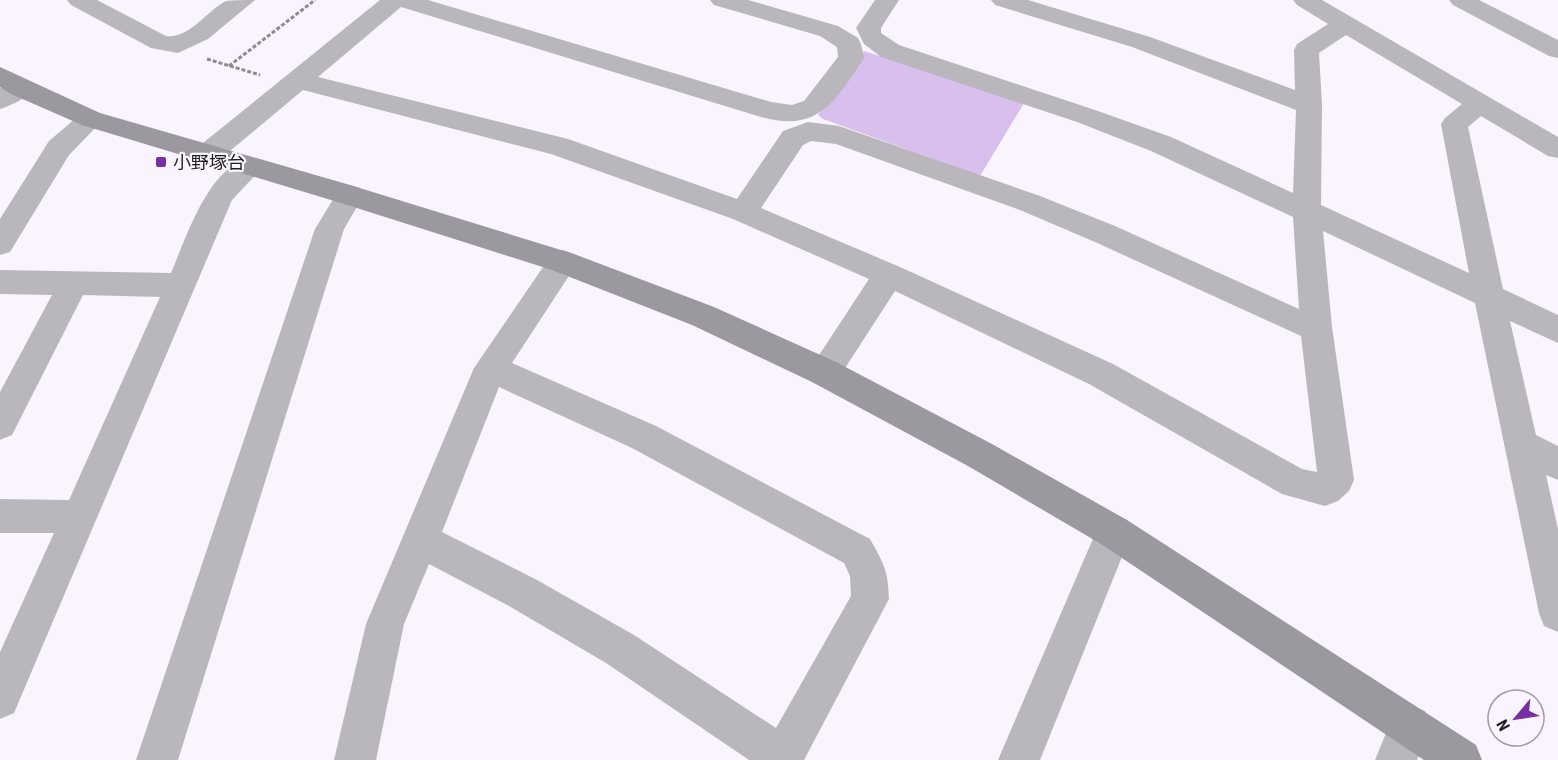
<svg xmlns="http://www.w3.org/2000/svg" width="1558" height="760" font-family="'Roboto Condensed','Noto Sans JP',sans-serif">
<style>
.green{fill:#d8bfee}
.lines{fill:none;stroke-linecap:round;stroke-linejoin:round}
.path{stroke:#8d8a90;stroke-width:3;stroke-dasharray:4 2;stroke-linecap:butt}
.street{fill:#bab7bc;fill-rule:evenodd}
.secondary{fill:#9c98a0;fill-rule:evenodd}
.poi-dot{fill:#7730a3;stroke:#f9f4fd;stroke-width:2}
.labels{text-anchor:middle;dominant-baseline:central;stroke-width:4.5;stroke-linejoin:round;paint-order:stroke}
.poi-label{font-size:18px;fill:#201e22;stroke:#f9f4fd;text-anchor:start}
</style>
<rect width="100%" height="100%" fill="#f9f4fd"/>
<polygon class="green" points="864,51 1024,103 980,176 823,119 818,115"/>
<g class="lines">
<g class="path">
<polyline points="207,59 260,75"/>
<polyline points="229,66 315,0"/>
</g>
<g class="street">
<path d="M67,0H97L166,36C190,39 206,11 226,1C233,0 247,0 255,0L208,39L178,53L151,48L71,5Z"/>
<path d="M380,0H428L771,102L792,105L804,101L838,57L837,47L820,36L714,5L710,0H748L838,26L858,38L861,44L864,58C835,102 818,133 761,117L401,7L318,77L568,139L737,199L783,131L808,122L839,126L1040,196L1115,226L1299,309L1293,217L1151,151L1077,122L881,57L864,44L856,28L875,0H899L881,28V33L899,45L1095,110L1171,137L1293,193L1296,110L1132,47L995,5L991,0H1028L1150,37L1295,90L1294,50L1297,44L1328,24L1297,5L1293,0H1322L1558,137V158L1548,156L1481,116L1468,127L1503,289L1558,315V343L1510,321L1536,435L1558,446V480L1546,475L1558,529V632L1544,626L1539,613L1475,303L1323,231L1332,327L1354,480L1349,491L1338,501L1325,506L1282,494L1089,384L895,291L836,382L824,386L812,382L808,372L869,279L733,219L551,154L303,90L218,161L208,164L198,161L194,154L198,147ZM1346,35L1462,104L1445,118L1441,124L1469,273L1321,205L1322,105L1319,53ZM811,141L836,144L1020,210L1095,242L1301,336L1317,472L1302,469L1113,364L900,267L761,208L803,145Z"/>
<polygon points="1449,0 1479,0 1558,40 1558,58 1549,56 1453,5"/>
<path d="M20,80L29,82L33,88C26,99 12,105 0,109V88Z"/>
<polygon points="91,110 100,113 104,119 69,155 10,252 0,255 0,219 49,141 82,113"/>
<path d="M249,157L259,160L263,167L232,200L14,713L0,719V652L54,533H0V499L69,500L160,297L83,295L12,435L0,440V392L52,295L0,294V270L171,273C187,236 207,170 249,157Z"/>
<polygon points="350,185 360,188 364,195 344,229 178,760 136,760 315,229 340,188"/>
<path d="M563,250L574,254L578,262L512,363L656,426L870,539C884,564 888,570 889,599L804,760H749L606,663L509,606L429,564L404,624L376,760H334L366,624L474,368L552,254ZM499,387L632,448L844,563L850,576L851,596L776,728L634,635L537,580L442,532Z"/>
<polygon points="1114,515 1127,520 1132,532 1040,760 998,760 1101,520"/>
<polygon points="1410,705 1425,711 1431,726 1417,760 1375,760 1395,711"/>
</g>
<polygon class="secondary" points="0,67 100,113 350,185 574,254 714,307 836,362 992,444 1127,520 1476,745 1482,760 1424,760 1101,544 968,466 812,382 692,325 552,270 341,203 82,125 11,94 0,87"/>
</g>
<rect class="poi-dot" x="155" y="156" width="12" height="12" rx="3"/>
<g class="labels">
<g class="poi-label">
<text x="173" y="162">小野塚台</text>
</g>
</g>
<g transform="translate(1516 718) rotate(241)"><circle r="28" fill="#f9f4fd" stroke="#a29ea5" stroke-width="1.5"/>
<path d="M0-4.5L10 22L0 15L-10 22Z" fill="#7730a3"/>
<text y="-9" font-size="16" font-weight="bold" text-anchor="middle" fill="#201e22">N</text>
</g>
</svg>
